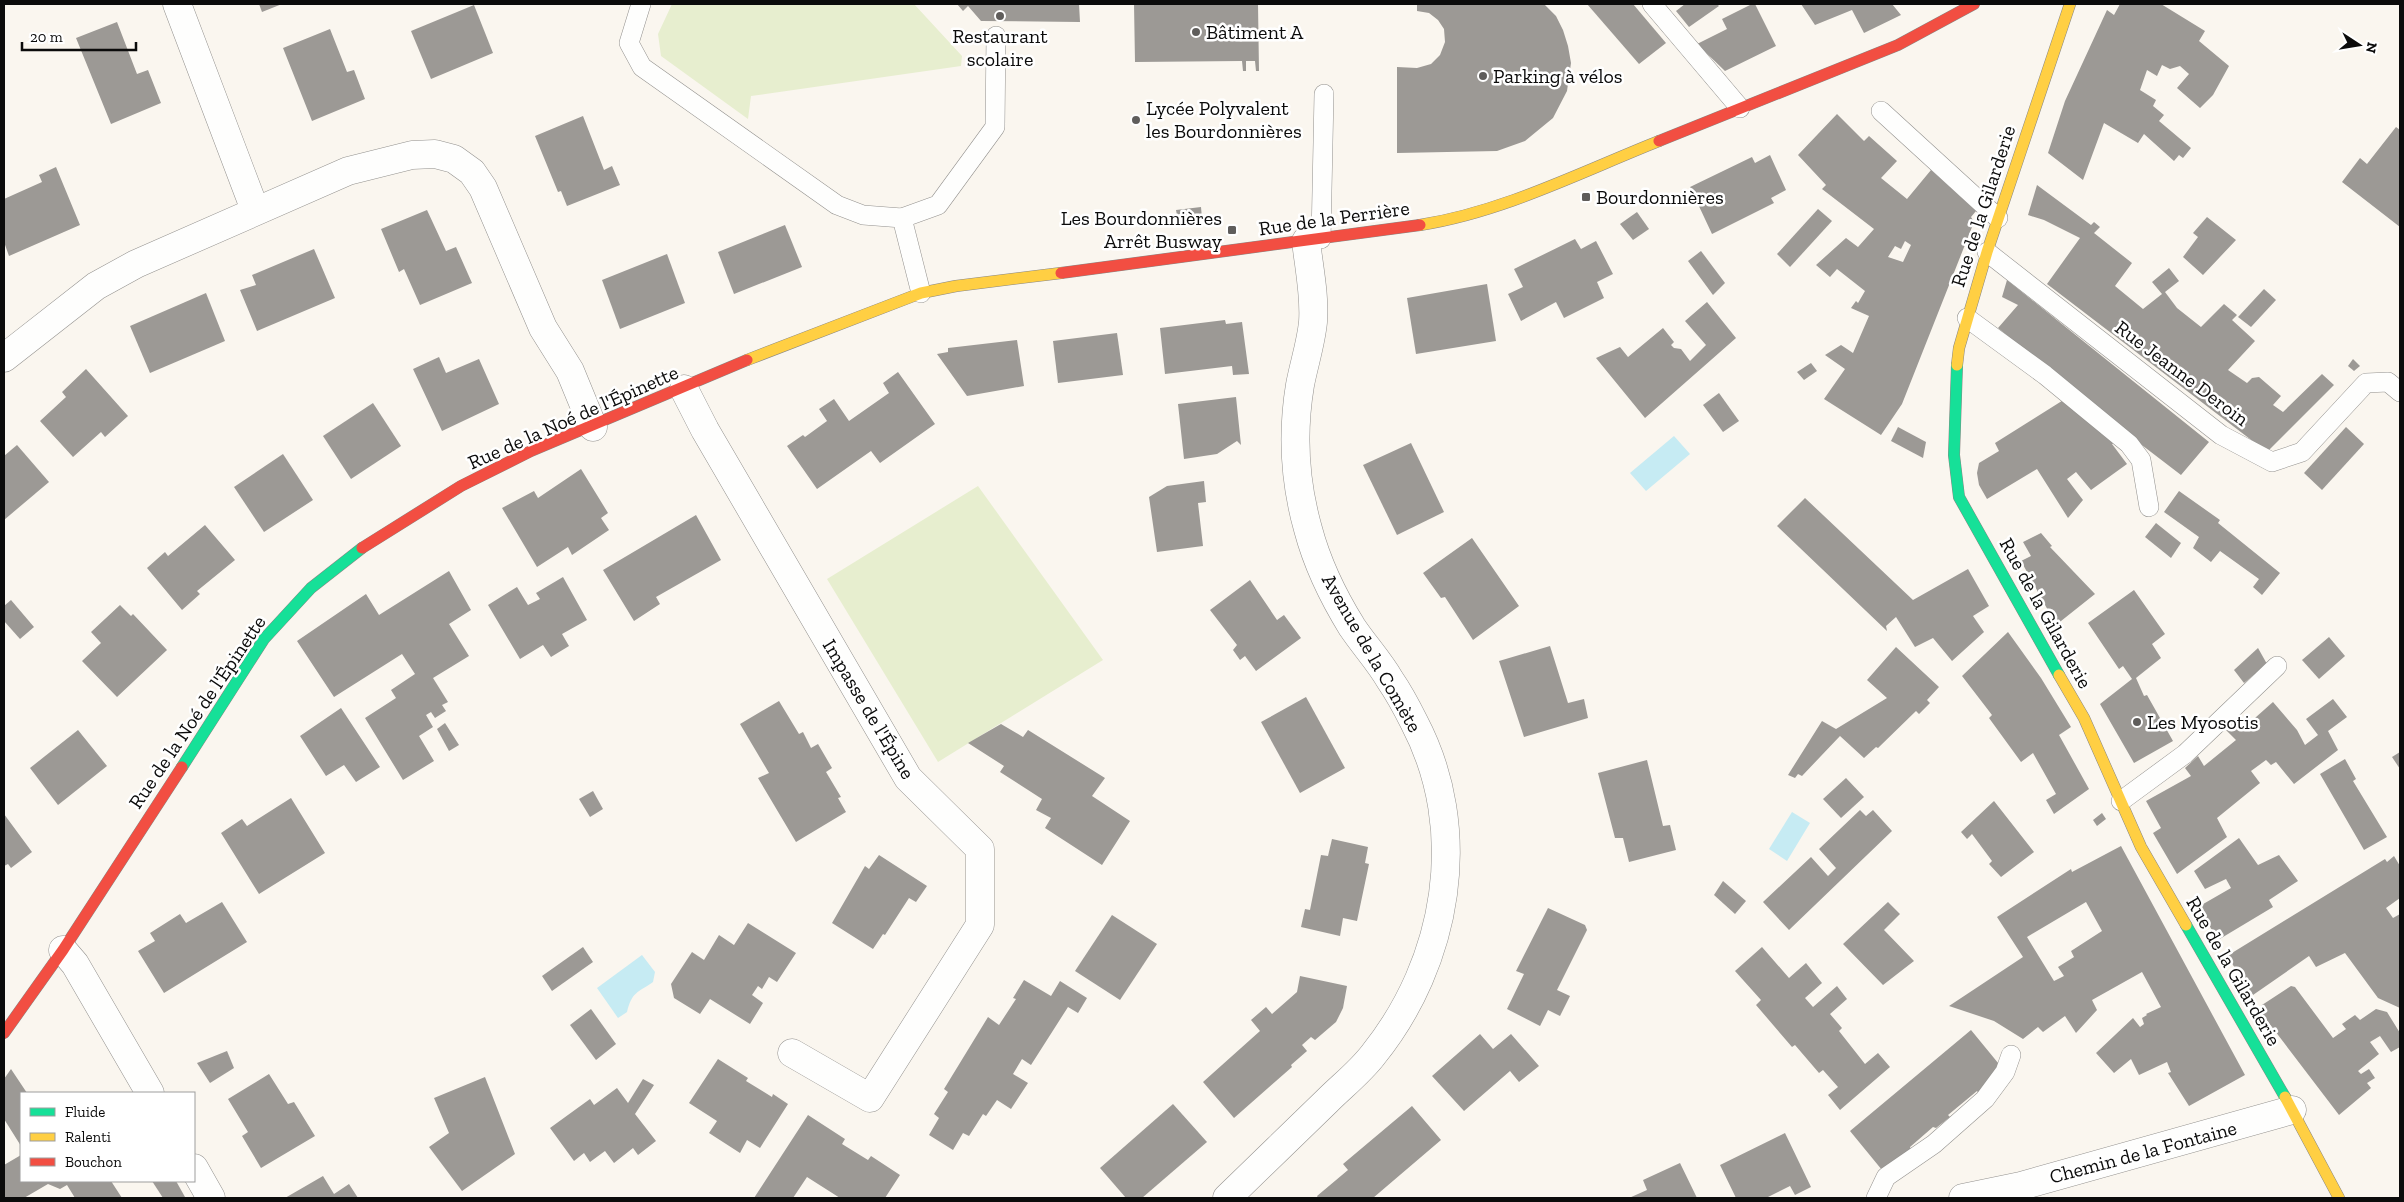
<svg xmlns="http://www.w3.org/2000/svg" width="2404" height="1202" font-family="'Zilla Slab',serif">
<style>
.green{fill:#e7eecf}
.water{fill:#c6ebf3}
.building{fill:#9c9995;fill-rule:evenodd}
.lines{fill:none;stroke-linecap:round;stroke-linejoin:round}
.lane-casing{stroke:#93918e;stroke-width:20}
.street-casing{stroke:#93918e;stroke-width:29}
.fast-casing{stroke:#898784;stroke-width:12}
.slow-casing{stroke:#898784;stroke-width:12}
.jam-casing{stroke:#898784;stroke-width:12}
.lane{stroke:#fefefd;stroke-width:19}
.street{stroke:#fefefd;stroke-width:28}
.fast{stroke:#16e098;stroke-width:11}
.slow{stroke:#ffcf43;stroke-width:11}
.jam{stroke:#f24e42;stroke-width:11}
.poi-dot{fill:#5f5d5b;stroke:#fff;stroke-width:2}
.labels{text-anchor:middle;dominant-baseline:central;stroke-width:5;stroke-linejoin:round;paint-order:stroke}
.poi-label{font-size:20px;fill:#0b0b0b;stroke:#fff;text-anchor:start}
.street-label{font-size:20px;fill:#0b0b0b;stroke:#fff}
</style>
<rect width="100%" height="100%" fill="#faf6ef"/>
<g class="green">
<polygon points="672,4 914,4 962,56 961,66 751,96 748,119 661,56 658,34"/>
<polygon points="978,486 1103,660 938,762 827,579"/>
</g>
<g class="water">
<polygon points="1674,436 1690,454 1646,491 1630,473"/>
<polygon points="1792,812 1810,823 1787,861 1769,849"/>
<path d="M642,955L655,972L653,982C637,993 632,992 627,1012L618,1018L597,988Z"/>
</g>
<g class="building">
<polygon points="259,4 282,4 262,12"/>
<polygon points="957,4 1079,4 1080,22 981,21 968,6 963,11"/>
<polygon points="1134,4 1258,4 1259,71 1256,71 1255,61 1246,61 1246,71 1243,71 1242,61 1135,62"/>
<polygon points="1417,4 1544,4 1556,16 1563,30 1568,46 1571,63 1567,91 1553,118 1525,141 1497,151 1397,153 1397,67 1417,68 1431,64 1440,55 1445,42 1444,29 1438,20 1429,13 1417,11"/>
<polygon points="1587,4 1633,4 1666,43 1639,64"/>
<polygon points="1685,4 1717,4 1719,6 1689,27 1676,11"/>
<polygon points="1752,4 1755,4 1776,46 1725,71 1697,44 1727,29 1722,19"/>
<polygon points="1801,4 1892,4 1901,15 1864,33 1852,10 1815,25"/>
<polygon points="2120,4 2161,4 2205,31 2199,41 2229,66 2213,95 2200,108 2177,88 2189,74 2180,66 2170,69 2162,65 2157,76 2147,70 2140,90 2156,100 2153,106 2164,115 2159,121 2191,148 2183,158 2179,155 2174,161 2144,134 2138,143 2104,123 2083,180 2048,153 2065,101 2107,10 2114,15"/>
<polygon points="474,5 493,53 431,79 411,31"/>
<polygon points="117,22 137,74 148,70 161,103 111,124 76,38"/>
<polygon points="330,29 347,72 354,70 365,99 312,121 283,48"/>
<path d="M1837,114L1864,141L1869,136L1897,161L1881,178L1907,199L1931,170L1976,211L1971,217L1974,222L1902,404L1881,435L1824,399L1845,369L1825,355L1841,345L1853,353L1869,316L1851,308L1856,301L1858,303L1865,291L1837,269L1830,277L1816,265L1846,238L1858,247L1874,229L1822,189L1826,185L1798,155ZM1905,241L1911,245L1903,262L1888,257L1895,246L1901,249Z"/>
<polygon points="583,116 604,170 612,166 620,185 567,206 561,191 558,192 535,136"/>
<polygon points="2396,127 2400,130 2400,227 2342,182 2360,158 2367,164"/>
<polygon points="1770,155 1786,190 1771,198 1774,203 1712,234 1690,187 1752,157 1755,163"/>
<polygon points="56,167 80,225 9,256 4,242 4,199 42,182 39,175"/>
<polygon points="2037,185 2091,225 2094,222 2100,227 2094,233 2132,263 2115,286 2143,309 2162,294 2152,282 2169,268 2179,281 2165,292 2177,308 2201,327 2224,304 2237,315 2232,320 2255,341 2228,370 2247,383 2252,378 2259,377 2281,396 2273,405 2283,412 2322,374 2334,385 2267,452 2047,284 2080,238 2044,220 2028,215"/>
<polygon points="1201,207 1202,218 1178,221 1176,210"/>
<polygon points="1818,209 1832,221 1790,267 1777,254"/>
<polygon points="427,210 446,251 456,247 472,283 420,305 404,269 399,272 381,229"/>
<polygon points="1637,212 1649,229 1633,240 1620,224"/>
<polygon points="2207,217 2236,240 2203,275 2183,257 2198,237 2193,233"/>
<polygon points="785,225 802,267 734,294 718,252"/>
<polygon points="1575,239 1581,249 1596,241 1613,274 1597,282 1604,298 1564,318 1556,302 1521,321 1508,294 1523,287 1514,269"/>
<polygon points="314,249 335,298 257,331 240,290 256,285 252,275"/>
<polygon points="1701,251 1725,283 1713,295 1688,261"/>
<polygon points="667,254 685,303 620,329 602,280"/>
<polygon points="2007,280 2209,442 2181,475 2134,439 1998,328 2018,305 2002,297"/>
<polygon points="1487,284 1496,341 1416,354 1407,298"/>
<polygon points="2264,289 2276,300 2251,327 2238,317"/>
<polygon points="206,293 225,341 150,373 130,326"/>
<polygon points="1707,302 1736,338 1645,418 1596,358 1620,347 1628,357 1663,328 1674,342 1671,345 1674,348 1681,349 1690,361 1706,345 1685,321"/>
<polygon points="1225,320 1226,324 1242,322 1249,374 1233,375 1232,366 1165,374 1160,328"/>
<polygon points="1117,333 1123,375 1058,383 1053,341"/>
<polygon points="1017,340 1024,386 967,396 937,354 948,352 948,348"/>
<polygon points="439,357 446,373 479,359 499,404 442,431 413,369"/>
<polygon points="2353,359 2360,366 2354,371 2348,366"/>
<polygon points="1811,363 1817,371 1804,380 1797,372"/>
<polygon points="86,369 128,416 105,437 101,432 73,457 40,421 66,397 62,392"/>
<polygon points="898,372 935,424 880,463 871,451 817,489 787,446 803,435 805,437 827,421 819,409 834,399 849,421 889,393 883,383"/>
<polygon points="1719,393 1739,421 1723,432 1703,405"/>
<polygon points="1236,397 1241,445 1237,441 1217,454 1184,459 1178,404"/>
<polygon points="2065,399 2114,443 2112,444 2127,464 2091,490 2076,472 2067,479 2083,500 2068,518 2037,469 1987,499 1979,485 1977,473 1979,463 1999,451 1995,443"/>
<polygon points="373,403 401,446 351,479 323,436"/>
<polygon points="1898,427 1926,442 1923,458 1891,441"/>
<polygon points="2346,427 2364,444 2322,490 2304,473"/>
<polygon points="1411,443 1444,512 1397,535 1363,465"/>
<polygon points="17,445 49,482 4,520 4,456"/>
<polygon points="283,454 313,500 264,532 234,487"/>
<polygon points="581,469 608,513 601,518 609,530 572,555 568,547 537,567 502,508 534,491 538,498"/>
<polygon points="1204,481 1206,502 1198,503 1203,546 1157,552 1149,497 1167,486"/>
<polygon points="2179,491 2220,520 2218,523 2280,573 2262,595 2253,587 2259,579 2220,551 2211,562 2193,548 2199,537 2164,512"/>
<polygon points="1805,498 1913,600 1968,569 1989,606 1973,616 1984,632 1952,661 1933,638 1915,647 1896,617 1886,626 1887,631 1777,526"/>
<polygon points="696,515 721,560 656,597 660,604 634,621 603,570"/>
<polygon points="2156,523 2181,543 2171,558 2145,537"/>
<polygon points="205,525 235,560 197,591 200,594 182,610 147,568 165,552 168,556"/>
<polygon points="2041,533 2052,546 2050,547 2095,594 2056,625 2021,561 2031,556 2023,542"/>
<polygon points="1472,538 1519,606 1473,640 1445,597 1441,598 1423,573"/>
<polygon points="449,571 471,610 449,624 469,656 433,678 448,702 442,705 446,711 435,718 431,712 426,715 433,727 419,736 434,761 403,780 365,718 396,698 391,690 415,674 402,654 334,697 297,641 366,594 379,615"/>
<polygon points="563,577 587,620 562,634 569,646 551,657 543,645 520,659 488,605 517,587 528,605 540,599 536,593"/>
<polygon points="1250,580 1277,620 1284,615 1301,638 1256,671 1245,656 1240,660 1233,650 1237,645 1210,610"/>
<polygon points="2134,590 2165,634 2152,644 2161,658 2136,678 2144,696 2147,695 2173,741 2134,763 2100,704 2132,679 2123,666 2119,669 2088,623"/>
<polygon points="11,600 34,627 20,639 4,621 4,606"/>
<polygon points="120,605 131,616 133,614 167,650 117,697 82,661 101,643 91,632"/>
<polygon points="2008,632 2041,678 2071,727 2059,735 2089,789 2054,814 2046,800 2056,794 2033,753 2021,762 1989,718 1992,715 1962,676"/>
<polygon points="2329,637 2345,656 2319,679 2302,660"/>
<polygon points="1550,646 1568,703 1584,699 1588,718 1524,737 1499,661"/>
<polygon points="1896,647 1939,687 1927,700 1930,703 1919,714 1916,711 1878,748 1876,747 1864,758 1840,736 1802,776 1798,774 1795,778 1788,775 1822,721 1836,729 1887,698 1867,680"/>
<polygon points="2258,648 2267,664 2244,683 2234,670"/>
<polygon points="1306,697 1345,768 1300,793 1261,722"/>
<polygon points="2333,699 2347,717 2328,731 2338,750 2294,784 2276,762 2271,765 2266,760 2251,771 2260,783 2217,818 2227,837 2177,874 2153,833 2161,828 2146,801 2191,776 2185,768 2198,756 2204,766 2236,740 2226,730 2240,717 2247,725 2273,702 2297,730 2305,745 2318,735 2306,719"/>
<polygon points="779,701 799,734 803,732 811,748 818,744 832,768 826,772 841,797 838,798 846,812 796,842 758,778 769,773 740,724"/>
<polygon points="341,708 380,767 356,782 344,765 326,776 300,736"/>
<polygon points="445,723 459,745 449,751 437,729"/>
<polygon points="1001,724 1023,737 1028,730 1105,778 1092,796 1130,821 1102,865 1045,828 1051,818 1036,810 1042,799 1000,772 1004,766 968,743"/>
<polygon points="78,730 107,766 58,805 30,768"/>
<polygon points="2400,752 2400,769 2392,757"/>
<polygon points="2345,759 2356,779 2353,781 2387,837 2364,850 2320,774"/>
<polygon points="1647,760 1663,826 1670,825 1676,850 1629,862 1623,838 1615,838 1598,773"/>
<polygon points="1846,778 1864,797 1841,818 1823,799"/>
<polygon points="593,791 603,809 590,817 579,799"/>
<polygon points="291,798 325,853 259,894 221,833 242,819 247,826"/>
<polygon points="1994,801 2034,852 2001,877 1989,864 1992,861 1972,834 1967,839 1961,832"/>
<polygon points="1860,810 1866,816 1873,810 1892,831 1789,930 1763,902 1811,857 1828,876 1836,868 1819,849"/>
<polygon points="2102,813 2106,819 2097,826 2093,820"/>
<polygon points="4,814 32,852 11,868 8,864 4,866"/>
<polygon points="2239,838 2258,865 2279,855 2298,881 2269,900 2273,907 2218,940 2198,907 2231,888 2226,879 2205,889 2194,871"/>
<polygon points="1332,839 1368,847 1365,863 1369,864 1357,921 1343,918 1340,936 1301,927 1305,909 1310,910 1321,855 1328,856"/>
<path d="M2121,846L2245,1075L2189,1106L2168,1073L2171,1072L2167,1062L2139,1075L2131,1059L2114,1073L2096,1053L2133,1018L2140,1027L2144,1024L2142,1018L2147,1015L2146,1014L2161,1007L2142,972L2092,1000L2097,1010L2076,1033L2065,1016L2043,1032L2038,1027L2023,1039L1994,1021L1949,1006L2023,957L1997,917L2071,869L2072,872ZM2086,902L2102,931L2071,951L2074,957L2058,967L2064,976L2054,981L2027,937Z"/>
<polygon points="879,855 927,886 916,902 909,898 885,935 883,934 873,949 832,923 865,866 869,869"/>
<polygon points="2394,856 2400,866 2400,898 2386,908 2393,918 2400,914 2400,1008 2378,998 2345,953 2316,967 2309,956 2253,995 2227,956 2385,859 2387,862"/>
<polygon points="1723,881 1746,901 1735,914 1714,895"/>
<polygon points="222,902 247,942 164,993 138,951 155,941 150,933 180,914 186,923"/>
<polygon points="1888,902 1900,914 1884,930 1914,961 1883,985 1843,944"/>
<polygon points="1548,908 1585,925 1587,930 1557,990 1570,996 1560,1016 1548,1010 1540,1026 1507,1009 1524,974 1516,971"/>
<polygon points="1112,915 1157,944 1120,1000 1075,971"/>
<polygon points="748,923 796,953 777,982 769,977 762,989 758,986 752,995 763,1003 750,1024 710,999 700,1014 674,998 671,984 692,952 704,960 719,935 734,945"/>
<polygon points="583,947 593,962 552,991 542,976"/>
<polygon points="1762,947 1789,978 1806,963 1822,983 1805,998 1813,1007 1837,986 1847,999 1830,1014 1842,1028 1839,1031 1865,1064 1878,1053 1890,1067 1840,1110 1828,1095 1838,1087 1823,1070 1819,1073 1795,1045 1792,1047 1756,1005 1761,1000 1735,971"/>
<polygon points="1300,976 1347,986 1343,1008 1336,1022 1315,1040 1311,1037 1302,1045 1307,1051 1291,1065 1292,1067 1234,1118 1203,1082 1260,1031 1251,1020 1266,1007 1272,1014 1297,992"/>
<polygon points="1024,980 1051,996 1060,981 1087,998 1078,1013 1068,1007 1031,1065 1022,1059 1013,1074 1028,1083 1011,1109 997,1100 986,1116 983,1114 969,1136 963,1133 953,1150 929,1135 939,1118 934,1114 948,1092 944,1089 988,1017 999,1025 1016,999 1013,998"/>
<polygon points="2291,986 2295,987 2333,1038 2346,1029 2342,1024 2355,1015 2360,1020 2376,1009 2387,1012 2400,1033 2400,1047 2391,1052 2380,1036 2370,1042 2379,1054 2358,1071 2361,1074 2369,1069 2375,1078 2367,1083 2371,1088 2339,1115 2259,1010 2262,1005"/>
<polygon points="591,1009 616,1044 596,1060 570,1025"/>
<polygon points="1971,1030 2003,1069 1979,1094 1977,1091 1948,1115 1950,1117 1936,1128 1933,1127 1910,1147 1911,1150 1882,1170 1850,1131"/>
<polygon points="1480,1034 1493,1049 1511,1034 1539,1066 1519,1082 1510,1071 1464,1111 1432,1076"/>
<polygon points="227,1051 234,1068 210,1083 197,1063"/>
<polygon points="718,1059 748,1078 746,1081 772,1097 773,1094 788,1104 760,1148 747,1140 740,1153 709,1133 717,1121 689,1103"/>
<polygon points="11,1069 27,1093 21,1093 21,1146 4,1119 4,1079"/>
<polygon points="269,1074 288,1104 294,1102 315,1136 261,1168 242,1136 248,1132 228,1099"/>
<polygon points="485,1077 515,1154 462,1191 429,1147 449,1133 434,1098"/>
<polygon points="643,1079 654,1085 635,1114 656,1141 638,1155 633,1148 614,1163 605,1151 590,1162 584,1153 574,1161 550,1128 590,1099 594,1105 617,1088 628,1103"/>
<polygon points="1173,1104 1207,1142 1142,1198 1126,1198 1100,1168"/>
<polygon points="1412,1106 1441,1140 1373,1198 1318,1198 1317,1196 1348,1170 1343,1164"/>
<polygon points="808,1115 845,1139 842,1144 868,1160 871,1156 900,1175 885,1198 840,1198 807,1177 793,1198 754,1198"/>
<polygon points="1785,1133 1811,1187 1795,1195 1790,1186 1766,1198 1736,1198 1720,1165"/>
<polygon points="21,1155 21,1181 111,1181 122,1198 75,1198 67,1185 60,1189 48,1184 24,1198 4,1198 4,1165"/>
<polygon points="1680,1163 1697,1198 1629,1198 1647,1190 1643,1180"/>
<polygon points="323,1176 334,1194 349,1184 358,1198 285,1198"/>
<polygon points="152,1181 176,1181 185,1197 163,1198"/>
</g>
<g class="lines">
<defs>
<g id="lane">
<polyline points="641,4 629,43 642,67 837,205 863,215 902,218 921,293"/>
<polyline points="1652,4 1740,108"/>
<polyline points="1881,111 1998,218"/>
<polyline points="902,218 938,205 995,127 996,36"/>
<polyline points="1321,239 1324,94"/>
<polyline points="1987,252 2221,435 2272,462 2302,452 2366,383 2388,382 2400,392"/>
<polyline points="1967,318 2045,375 2129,444 2141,460 2149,507"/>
<polyline points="2121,801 2185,754 2277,666"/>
<polyline points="1876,1198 1886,1177 1934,1144 1985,1099 2005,1072 2011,1055"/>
</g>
<g id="street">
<polyline points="177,4 255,210"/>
<polyline points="4,358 96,286 136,264 348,171 412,155 435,154 454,159 472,172 483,188 543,328 570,371 593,427"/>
<polyline points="684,389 705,430 908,778 980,849 980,925 870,1098 792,1053"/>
<polyline points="63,950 75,964 150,1093"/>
<polyline points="194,1168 211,1198"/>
<path d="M1227,1198C1260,1166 1294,1133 1327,1101C1342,1086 1360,1072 1373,1055C1448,962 1471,830 1414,722C1407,708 1399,693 1390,680C1379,661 1364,645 1352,627C1334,598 1317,563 1308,529C1295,483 1292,433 1300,385C1304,364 1311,343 1313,322C1315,295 1309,268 1306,241"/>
<polyline points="1963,1198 2021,1186 2292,1110"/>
</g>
<g id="fast">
<polyline points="1957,365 1954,455 1959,497 2059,675"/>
<polyline points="182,767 264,639 311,588 362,548"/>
<polyline points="2186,925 2285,1097"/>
</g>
<g id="slow">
<path d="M1420,225C1503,212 1581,172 1659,141"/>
<polyline points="747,360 921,293 956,286 1061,273"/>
<polyline points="1957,365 1959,348 1987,252 2070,4"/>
<polyline points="2059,675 2084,718 2141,847 2186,925"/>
<polyline points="2285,1097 2339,1198"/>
</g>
<g id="jam">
<polyline points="1659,141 1898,45 1974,4"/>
<polyline points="1061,273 1420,225"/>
<polyline points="362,548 461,486 531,451 747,360"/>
<polyline points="4,1033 63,950 182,767"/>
</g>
</defs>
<use href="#lane" class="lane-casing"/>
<use href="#street" class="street-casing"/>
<use href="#fast" class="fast-casing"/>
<use href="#slow" class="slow-casing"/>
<use href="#jam" class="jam-casing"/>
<use href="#lane" class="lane"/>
<use href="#street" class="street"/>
<use href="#fast" class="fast"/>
<use href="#slow" class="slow"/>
<use href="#jam" class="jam"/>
</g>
<g class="poi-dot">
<circle cx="1000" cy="16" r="5"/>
<circle cx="1196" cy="32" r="5"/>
<circle cx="1483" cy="76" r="5"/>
<circle cx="1136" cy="120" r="5"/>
<rect x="1581" y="192" width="10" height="10" rx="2.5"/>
<rect x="1227" y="225" width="10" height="10" rx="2.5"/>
<circle cx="2137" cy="722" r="5"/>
</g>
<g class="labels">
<g class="poi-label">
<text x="1206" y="32">Bâtiment A</text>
<text x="1000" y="36" text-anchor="middle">Restaurant<tspan x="1000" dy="23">scolaire</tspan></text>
<text x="1493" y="76">Parking à vélos</text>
<text x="1146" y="108">Lycée Polyvalent<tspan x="1146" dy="23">les Bourdonnières</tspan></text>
<text x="1596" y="197">Bourdonnières</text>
<text x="1222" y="218" text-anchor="end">Les Bourdonnières<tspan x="1222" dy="23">Arrêt Busway</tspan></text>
<text x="2147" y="722">Les Myosotis</text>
</g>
<g class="street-label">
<text transform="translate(1983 206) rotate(-72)">Rue de la Gilarderie</text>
<text transform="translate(1334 218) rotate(-8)">Rue de la Perrière</text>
<text transform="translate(2182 373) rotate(37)">Rue Jeanne Deroin</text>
<text transform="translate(573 417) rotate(-24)">Rue de la Noé de l'Épinette</text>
<text transform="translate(2046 613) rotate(61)">Rue de la Gilarderie</text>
<text transform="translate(1372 653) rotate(60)">Avenue de la Comète</text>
<text transform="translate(869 709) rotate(59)">Impasse de l'Épine</text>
<text transform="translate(197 712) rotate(-56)">Rue de la Noé de l'Épinette</text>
<text transform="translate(2234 971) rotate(60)">Rue de la Gilarderie</text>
<text transform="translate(2143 1152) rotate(-15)">Chemin de la Fontaine</text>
</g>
</g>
<rect width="2404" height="1202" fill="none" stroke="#0b0b0b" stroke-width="10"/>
<rect x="20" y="1092" width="175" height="90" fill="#ffffff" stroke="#9d9d9d"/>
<rect x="30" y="1108" width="25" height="8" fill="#16e098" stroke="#9d9d9d"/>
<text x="65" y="1117" font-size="15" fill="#0b0b0b">Fluide</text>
<rect x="30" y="1133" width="25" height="8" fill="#ffcf43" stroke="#9d9d9d"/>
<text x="65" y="1142" font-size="15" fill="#0b0b0b">Ralenti</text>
<rect x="30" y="1158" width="25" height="8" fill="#f24e42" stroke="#9d9d9d"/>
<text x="65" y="1167" font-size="15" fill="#0b0b0b">Bouchon</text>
<g transform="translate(2359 45) rotate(102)" stroke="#ffffff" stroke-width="4" paint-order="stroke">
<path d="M0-4L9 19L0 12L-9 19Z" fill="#0b0b0b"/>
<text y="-8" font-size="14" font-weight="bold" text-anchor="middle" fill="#0b0b0b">N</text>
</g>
<path d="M22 42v8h114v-8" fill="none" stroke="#0b0b0b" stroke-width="2.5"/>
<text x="30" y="42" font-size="15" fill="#0b0b0b" stroke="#ffffff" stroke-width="4" paint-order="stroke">20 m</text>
</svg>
